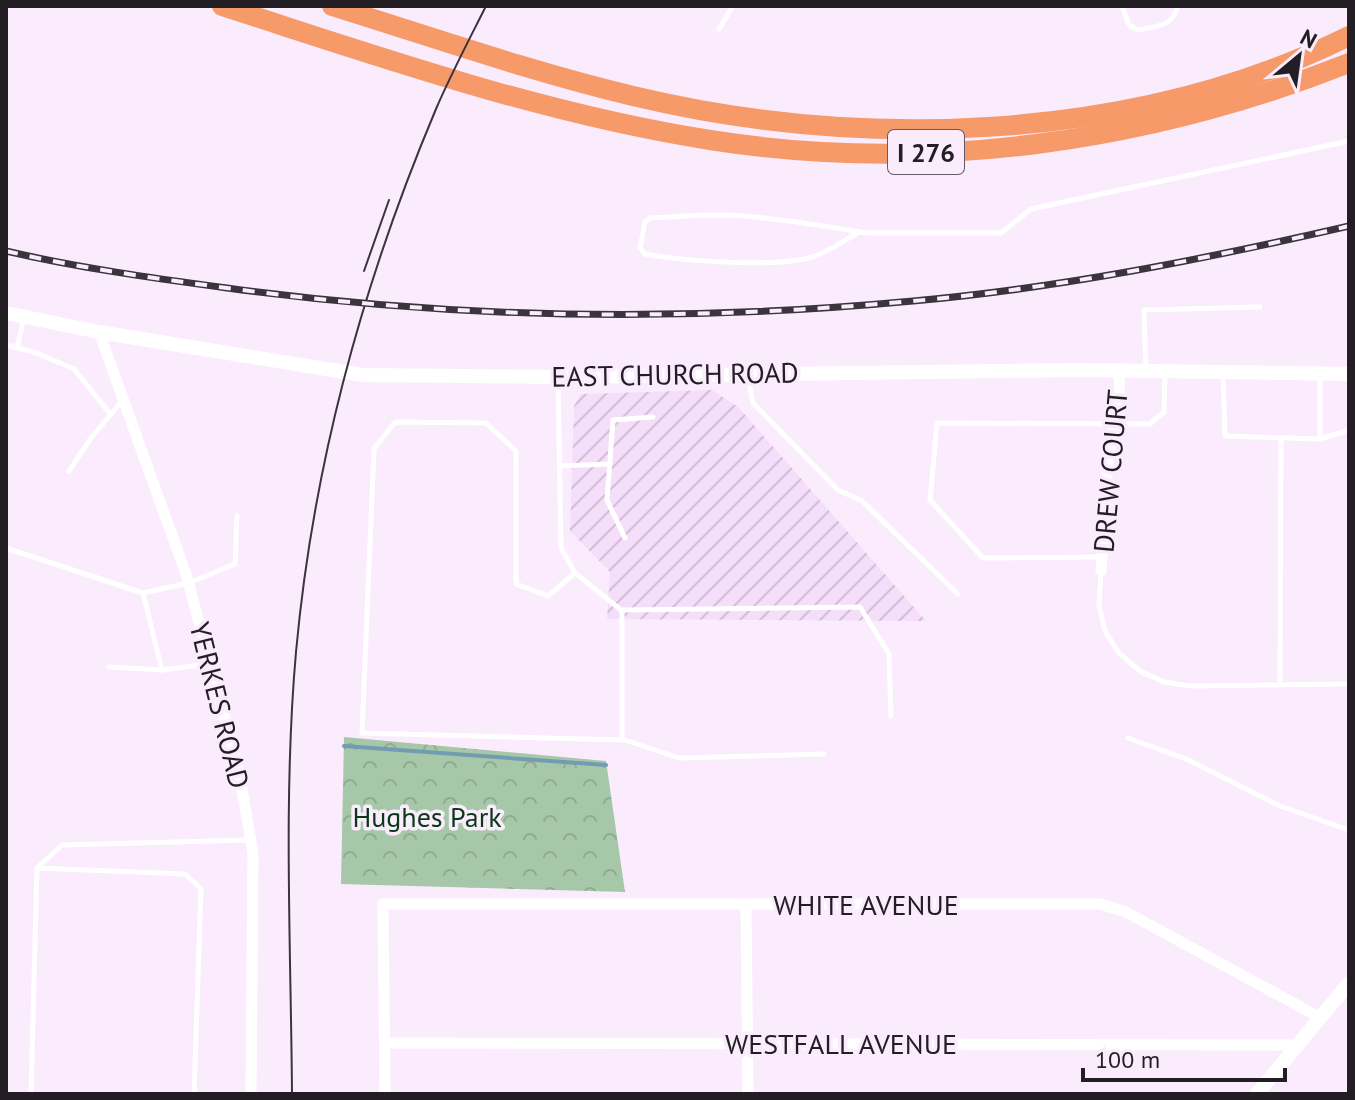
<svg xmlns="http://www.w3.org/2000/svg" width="1355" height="1100" font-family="'PT Sans',sans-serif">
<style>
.industrial{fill:url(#industrial-furrows)}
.park{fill:url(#park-crowns)}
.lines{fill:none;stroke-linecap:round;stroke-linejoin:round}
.stream{stroke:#739cb2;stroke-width:4}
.service{stroke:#fff;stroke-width:5}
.minor{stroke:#fff;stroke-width:11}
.tertiary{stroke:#fff;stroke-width:14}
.motorway{stroke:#f79a6a;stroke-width:20}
.tram{stroke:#3a343c;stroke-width:2}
.rail-casing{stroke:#3a343c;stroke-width:7}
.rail{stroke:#faecfd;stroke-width:4;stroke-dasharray:12;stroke-linecap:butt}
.labels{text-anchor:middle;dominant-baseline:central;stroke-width:7;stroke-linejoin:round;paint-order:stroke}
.shield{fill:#faecfd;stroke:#645b65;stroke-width:2}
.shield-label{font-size:26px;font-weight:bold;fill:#231d24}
.street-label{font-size:28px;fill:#231d24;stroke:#faecfd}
.park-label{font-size:28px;fill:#083a14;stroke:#faecfd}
</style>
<defs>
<pattern id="industrial-furrows" width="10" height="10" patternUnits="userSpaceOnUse" patternTransform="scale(2)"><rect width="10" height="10" fill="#f5defa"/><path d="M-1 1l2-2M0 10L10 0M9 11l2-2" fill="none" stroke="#d2bed6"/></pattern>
<pattern id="park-crowns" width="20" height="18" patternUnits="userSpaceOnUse" patternTransform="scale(2)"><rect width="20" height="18" fill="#a6c8a9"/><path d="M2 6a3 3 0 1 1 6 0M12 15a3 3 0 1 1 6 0" fill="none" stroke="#8fab91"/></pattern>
</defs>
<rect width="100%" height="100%" fill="#faecfd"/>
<polygon class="industrial" points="712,390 738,407 926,621 607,619 610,572 570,531 574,406 581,394"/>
<polygon class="park" points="344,737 606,761 625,892 341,884"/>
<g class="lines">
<polyline class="stream" points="344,746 606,765"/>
<g class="service">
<path d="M1122,6L1129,25L1138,30C1157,26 1172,27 1178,6"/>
<polyline points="719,29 733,6"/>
<path d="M859,232C842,242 824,255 804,259C766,267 684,261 645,254L640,248L645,222L650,218C681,217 713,213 743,216C784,219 825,226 866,233H1001L1031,209L1349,141"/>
<polyline points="6,345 34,352 74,369 111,415"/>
<polyline points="17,348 24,318"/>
<polyline points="1146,370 1144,310 1260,307"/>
<polyline points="1223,373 1225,436 1320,439 1320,375"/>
<polyline points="748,377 753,403 838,490 862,501 958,594"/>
<polyline points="558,378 561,548 575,573 621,610"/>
<polyline points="1320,439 1349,430"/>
<polyline points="560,466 610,464"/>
<polyline points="69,471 91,438 122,401"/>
<polyline points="625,538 607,500 613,420 653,417"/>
<polyline points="6,548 143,593 189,583 235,564 237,516"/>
<polyline points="1101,557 983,558 930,500 937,423 1150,424 1164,412 1165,375"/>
<polyline points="1101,572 1099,605 1105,631 1119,653 1140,671 1164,682 1190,686 1349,684"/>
<polyline points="575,573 548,596 516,584 516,451 486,423 395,422 374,449 362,733 624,740"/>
<polyline points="143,593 162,670 209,664"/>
<polyline points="109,667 162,670"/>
<polyline points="1280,685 1281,438"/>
<polyline points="1128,738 1189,760 1280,806 1349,830"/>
<polyline points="824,754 679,758 622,739 622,610 860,607 889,654 891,716"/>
<polyline points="37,868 62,845 250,840"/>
<polyline points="31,1094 37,868 185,874 201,889 194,1094"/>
</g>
<g class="minor">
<polyline points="99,332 186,574 239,772 253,853 251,1094"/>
<polyline points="1101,571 1108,459 1120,405 1119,370"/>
<polyline points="746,904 748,1094"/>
<polyline points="385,1043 1297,1045"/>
<polyline points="385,1094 383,904 1100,904 1126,912 1319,1017"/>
</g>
<g class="tertiary">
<polyline points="6,313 99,332 363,375 558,377 1081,370 1349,374"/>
<polyline points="1257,1094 1349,983"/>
</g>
<g class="motorway">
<path d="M222,6C381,57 543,114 710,140C926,174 1146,143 1349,63"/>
<path d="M332,6C432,37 532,72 633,96C863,151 1135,142 1349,36"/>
</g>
<g class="tram">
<polyline points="364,271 389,200"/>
<path d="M292,1094C291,947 283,799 296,652C313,466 363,282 436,109C451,74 469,40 486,6"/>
</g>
<defs>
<path id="rail" d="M6,251C79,268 153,278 227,288C455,319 685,322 913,301C1060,288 1205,259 1349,226"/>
</defs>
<use href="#rail" class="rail-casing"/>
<use href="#rail" class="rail"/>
</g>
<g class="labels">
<rect class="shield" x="888" y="130" width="76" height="44" rx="6"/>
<g class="shield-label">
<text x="926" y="152">I 276</text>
</g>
<g class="street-label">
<text transform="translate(675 374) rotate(-1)">EAST CHURCH ROAD</text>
<text transform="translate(1110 471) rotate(-85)">DREW COURT</text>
<text transform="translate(220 705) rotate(76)">YERKES ROAD</text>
<text x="866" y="904">WHITE AVENUE</text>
<text x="841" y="1043">WESTFALL AVENUE</text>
</g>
<g class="park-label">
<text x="427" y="816">Hughes Park</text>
</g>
</g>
<rect width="1355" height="1100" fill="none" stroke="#231d24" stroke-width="16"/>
<g transform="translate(1299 56) rotate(29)" stroke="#faecfd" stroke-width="6" paint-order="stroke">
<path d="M0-6L14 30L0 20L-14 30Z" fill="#231d24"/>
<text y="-12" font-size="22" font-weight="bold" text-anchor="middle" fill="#231d24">N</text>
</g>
<path d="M1083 1068v12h202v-12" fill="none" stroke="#231d24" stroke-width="4"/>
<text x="1095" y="1068" font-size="24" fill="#231d24" stroke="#faecfd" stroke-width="6" paint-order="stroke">100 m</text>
</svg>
